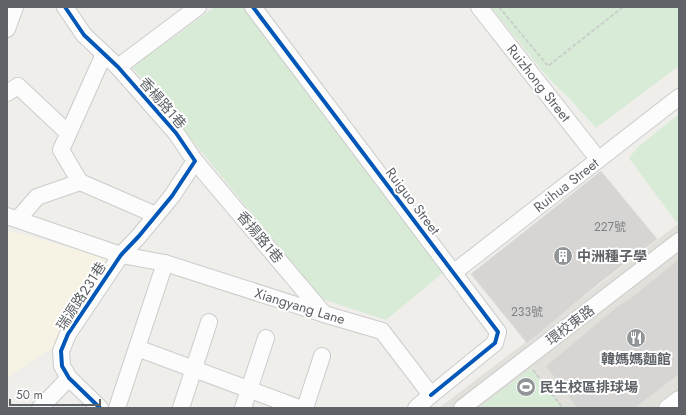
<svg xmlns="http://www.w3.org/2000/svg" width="686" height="415" font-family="Jost,'Noto Sans TC',sans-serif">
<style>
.commercial{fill:#f7f3e4}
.education{fill:#e2e0da}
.green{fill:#d8ebd6}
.building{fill:#d6d5d3;stroke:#deddd9}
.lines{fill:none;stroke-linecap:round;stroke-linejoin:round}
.minor-casing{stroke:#cbcccc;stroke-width:18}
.path{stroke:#cacfcc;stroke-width:2;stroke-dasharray:4 2;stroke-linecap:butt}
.minor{stroke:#fdfcfc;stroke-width:16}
.cycleway-casing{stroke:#fff;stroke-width:6}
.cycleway{stroke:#0057b8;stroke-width:4}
.labels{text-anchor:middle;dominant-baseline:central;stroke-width:4;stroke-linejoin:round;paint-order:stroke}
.number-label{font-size:12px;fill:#7e8184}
.street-label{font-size:14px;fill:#5f6368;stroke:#fff}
.poi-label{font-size:14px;font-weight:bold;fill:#5f6368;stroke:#fff;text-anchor:start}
</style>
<rect width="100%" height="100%" fill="#efeeea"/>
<polygon class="commercial" points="7,230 109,259 55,346 7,378"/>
<polygon class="education" points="679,223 679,408 439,408 523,344"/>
<g class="green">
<polygon points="215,7 245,7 444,272 386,320 322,299 132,67"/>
<polygon points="491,7 679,7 679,66 596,128 568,97 550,80"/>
<polygon points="679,114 679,222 677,223 629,158 638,147"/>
<polygon points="531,368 563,408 479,408 481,406"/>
</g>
<g class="building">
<polygon points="601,171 657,239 598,284 527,343 471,274"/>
<polygon points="679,259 679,374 635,408 577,408 546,366 618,306 630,299"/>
</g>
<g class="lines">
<defs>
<g id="minor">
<polyline points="65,7 84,35 118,67 176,133 195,161 172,196 139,236 121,255 68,334 61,351 62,366 69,378 100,408"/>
<polyline points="253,7 498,332 495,343 431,395"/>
<polyline points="479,7 598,159"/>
<polyline points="7,29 15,7"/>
<polyline points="104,54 61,150 80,182 156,215"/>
<polyline points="118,67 198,7"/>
<polyline points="7,93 18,86 68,133"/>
<polyline points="195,161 324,314"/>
<polyline points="7,216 121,255 165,263 324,314 382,331 431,395 416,408"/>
<polyline points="18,219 37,197 80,182"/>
<polyline points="453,273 679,97"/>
<polyline points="137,348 299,408"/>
<polyline points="40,408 69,378"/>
<polyline points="117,408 165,263"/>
<polyline points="181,408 209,322"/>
<polyline points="243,408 266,338"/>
<polyline points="305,408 322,356"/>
<polyline points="462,408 679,241"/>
<polyline points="667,408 679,399"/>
</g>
</defs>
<use href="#minor" class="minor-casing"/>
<g class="path">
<polyline points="499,7 548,66 623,7"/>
<polyline points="533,370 563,408"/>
</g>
<use href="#minor" class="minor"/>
<defs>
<g id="cycleway">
<polyline points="65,7 84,35 118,67 176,133 195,161 172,196 139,236 121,255 68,334 61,351 62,366 69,378 100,408"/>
<polyline points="253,7 498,332 495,343 431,395"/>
</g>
</defs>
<use href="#cycleway" class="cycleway-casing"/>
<use href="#cycleway" class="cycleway"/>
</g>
<defs>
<symbol id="building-disc" viewBox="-11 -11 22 22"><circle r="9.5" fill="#919496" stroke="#fff"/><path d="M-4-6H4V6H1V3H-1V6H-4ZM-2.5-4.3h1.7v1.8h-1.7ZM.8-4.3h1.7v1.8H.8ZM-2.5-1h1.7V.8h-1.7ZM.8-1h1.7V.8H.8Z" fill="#fff"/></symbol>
<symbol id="restaurant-disc" viewBox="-11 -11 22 22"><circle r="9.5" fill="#919496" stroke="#fff"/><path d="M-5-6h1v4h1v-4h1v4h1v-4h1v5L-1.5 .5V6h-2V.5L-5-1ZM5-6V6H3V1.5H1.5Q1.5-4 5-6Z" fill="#fff"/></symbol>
<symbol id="stadium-disc" viewBox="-11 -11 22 22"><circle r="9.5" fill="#919496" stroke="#fff"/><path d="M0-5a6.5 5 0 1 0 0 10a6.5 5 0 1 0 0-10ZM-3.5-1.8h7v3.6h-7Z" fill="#fff"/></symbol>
</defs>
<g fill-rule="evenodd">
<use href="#building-disc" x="552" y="245" width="22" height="22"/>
<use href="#restaurant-disc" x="625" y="327" width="22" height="22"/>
<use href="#stadium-disc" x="515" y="376" width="22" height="22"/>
</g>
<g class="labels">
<g class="number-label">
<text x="610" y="227">227號</text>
<text x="527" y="312">233號</text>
</g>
<g class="street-label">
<text transform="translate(539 83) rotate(52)">Ruizhong Street</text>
<text transform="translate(163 103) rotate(49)">香楊路1巷</text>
<text transform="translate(566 185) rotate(-38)">Ruihua Street</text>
<text transform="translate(413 201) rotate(53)">Ruiguo Street</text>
<text transform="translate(260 237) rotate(50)">香揚路1巷</text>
<text transform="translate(81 296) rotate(-57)">瑞源路231巷</text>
<text transform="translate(300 306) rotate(17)">Xiangyang Lane</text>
<text transform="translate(570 325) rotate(-37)">環校東路</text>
</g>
<g class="poi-label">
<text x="577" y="256">中洲種子學</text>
<text x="636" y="359" text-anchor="middle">韓媽媽麵館</text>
<text x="540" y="387">民生校區排球場</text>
</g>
</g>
<rect width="686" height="415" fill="none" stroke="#5f6368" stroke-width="16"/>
<path d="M10 399v6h90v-6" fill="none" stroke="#5f6368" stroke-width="2"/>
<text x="16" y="399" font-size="12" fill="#5f6368" stroke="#ffffff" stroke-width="3" paint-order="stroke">50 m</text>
</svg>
